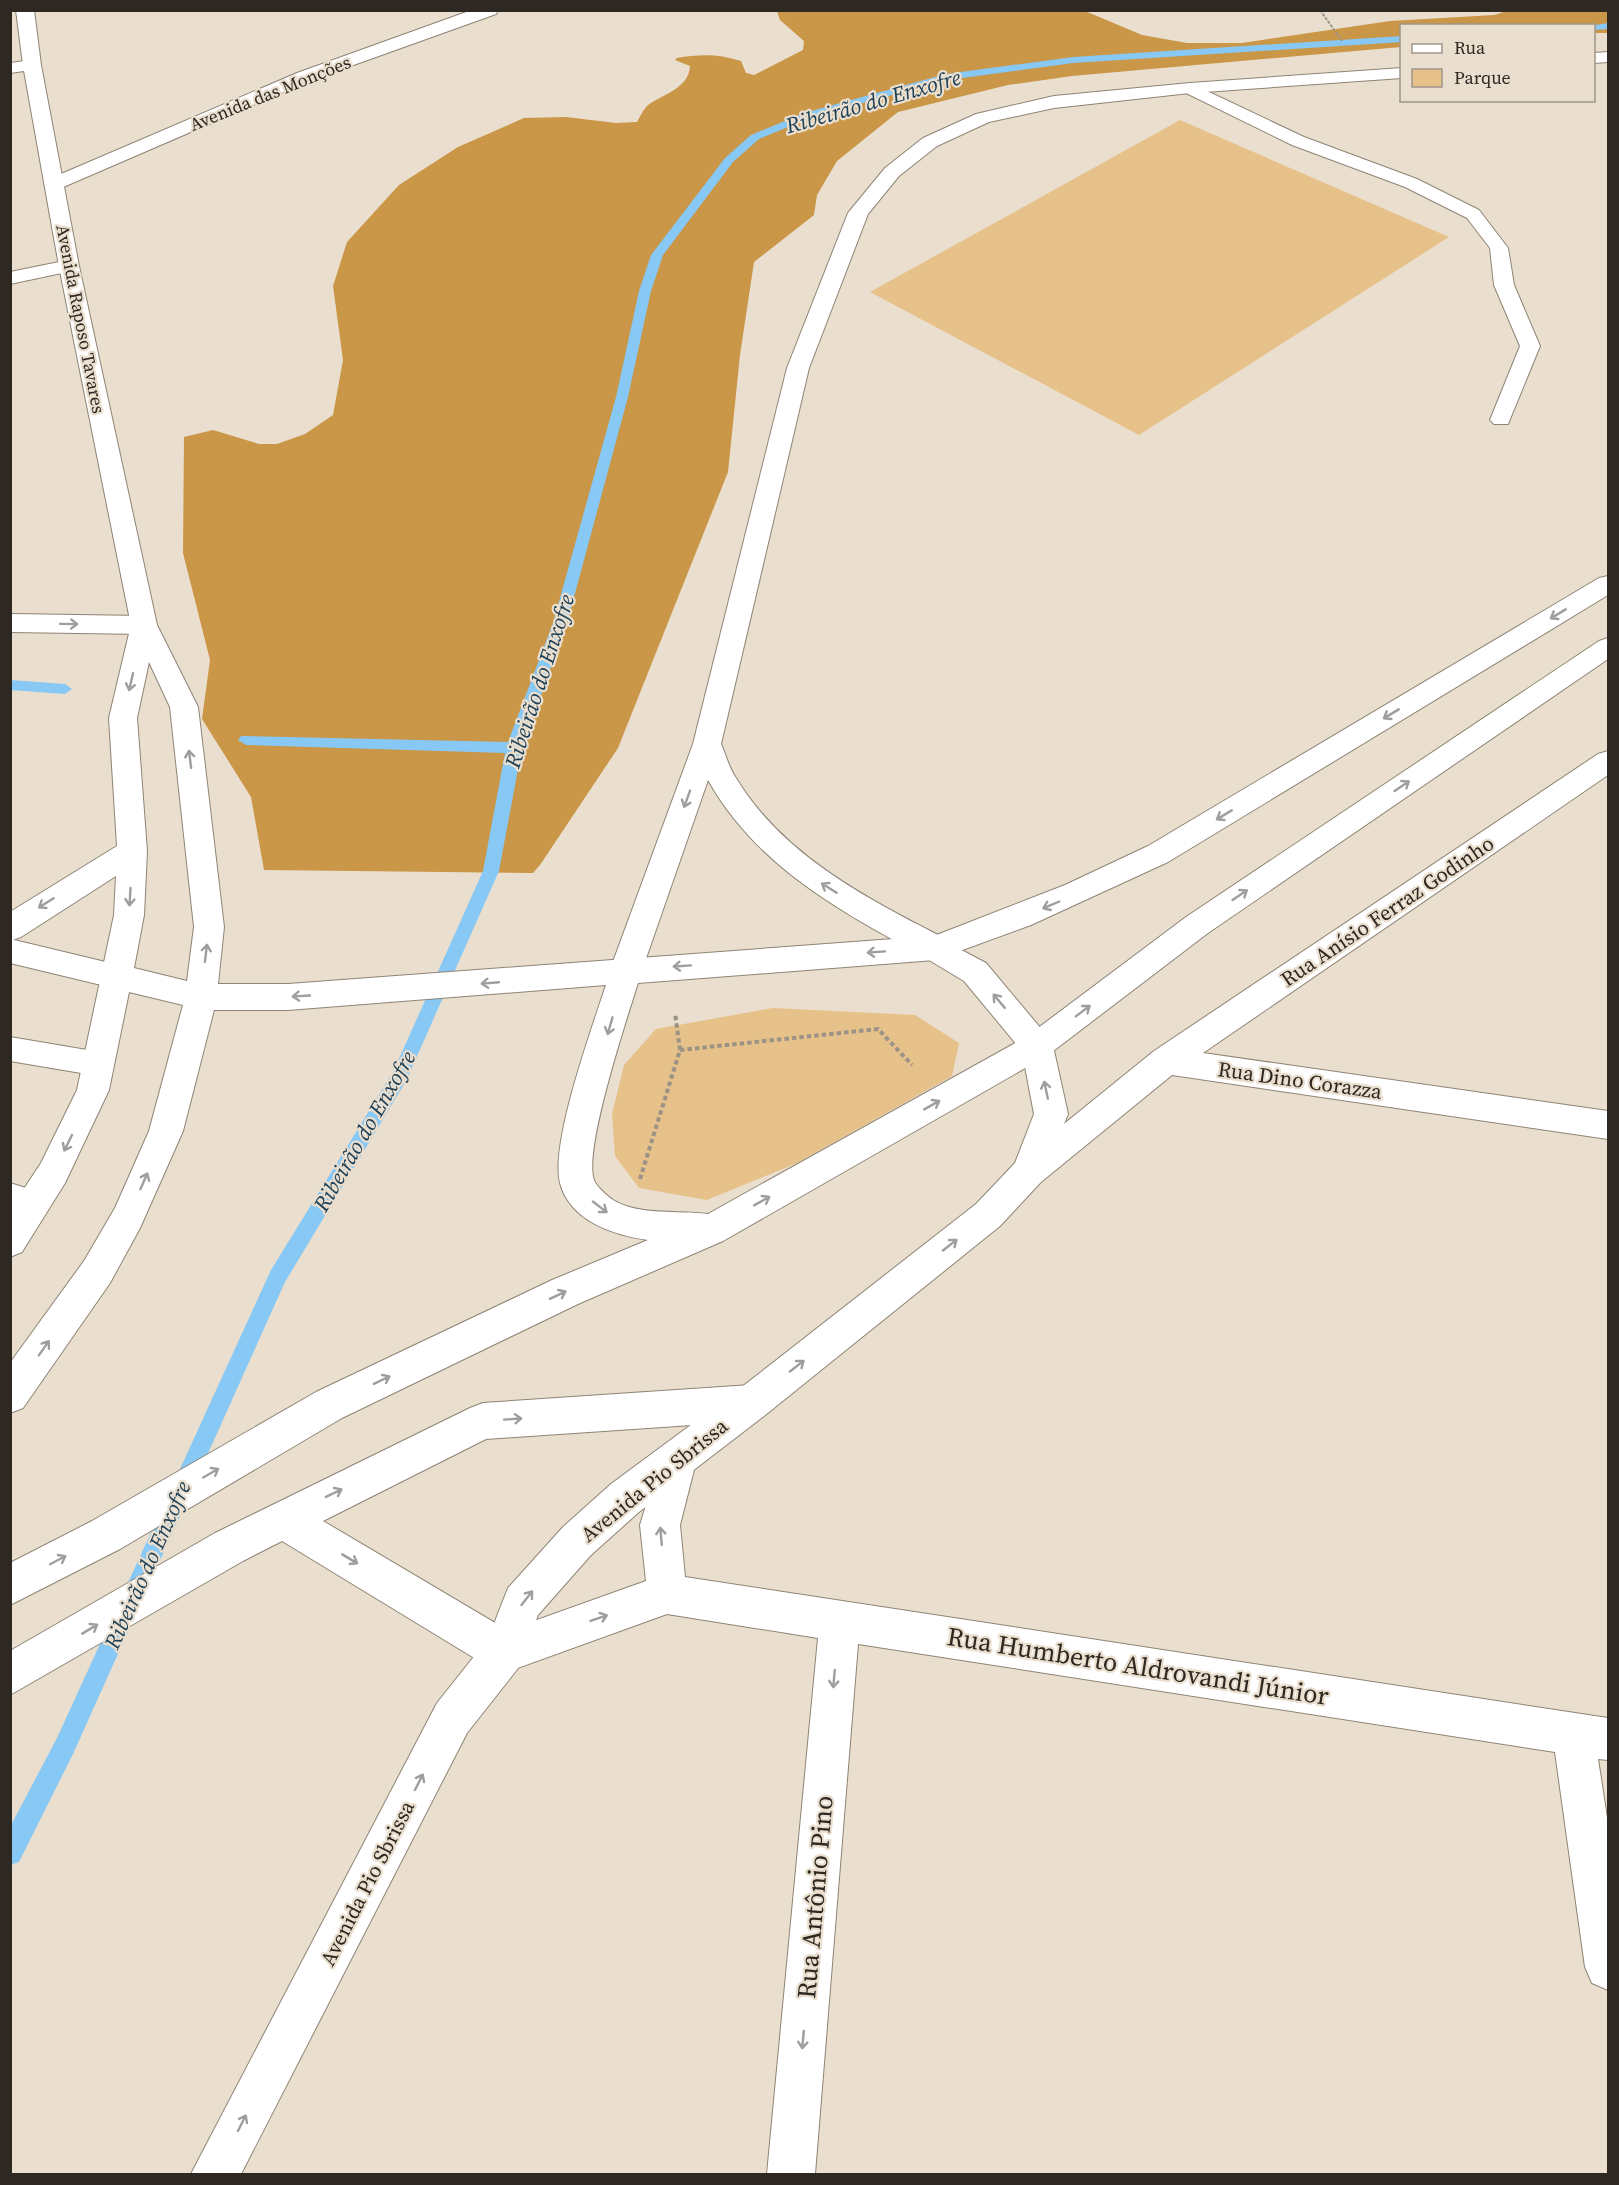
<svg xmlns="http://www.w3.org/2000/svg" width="1619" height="2185" font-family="'Source Serif 4',serif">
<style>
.green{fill:#e7c18a}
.forest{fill:#ca9647}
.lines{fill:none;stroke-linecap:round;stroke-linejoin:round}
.stream{fill:#87c8f4;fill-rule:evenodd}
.service-casing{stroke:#8e8475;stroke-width:2}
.minor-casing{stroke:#8e8475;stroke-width:2}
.tertiary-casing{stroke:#8e8475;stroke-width:2}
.secondary-casing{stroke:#8e8475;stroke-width:2}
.primary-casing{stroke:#8e8475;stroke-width:2}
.path-far1{stroke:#9c9387;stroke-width:2;stroke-dasharray:3 1.5;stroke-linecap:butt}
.path{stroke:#9c9387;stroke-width:4;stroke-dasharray:4.5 3;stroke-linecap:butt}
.service{fill:#fff;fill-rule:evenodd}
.minor{fill:#fff;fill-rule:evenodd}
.tertiary{fill:#fff;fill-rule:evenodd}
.secondary{fill:#fff;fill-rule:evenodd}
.primary{fill:#fff;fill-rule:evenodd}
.oneway{stroke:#a09e9c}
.labels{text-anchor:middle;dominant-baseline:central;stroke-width:4.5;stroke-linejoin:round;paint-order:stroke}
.far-street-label{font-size:18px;fill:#2d2822;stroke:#eadece}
.street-label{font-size:21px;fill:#2d2822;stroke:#eadece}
.water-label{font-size:22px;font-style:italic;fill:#1c4057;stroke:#eadece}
.near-street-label{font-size:26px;fill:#2d2822;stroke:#eadece}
</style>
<rect width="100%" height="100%" fill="#eadece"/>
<g class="green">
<polygon points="1180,120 1449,237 1139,435 870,292"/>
<polygon points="773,1008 915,1015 959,1043 952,1076 797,1163 707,1200 639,1188 615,1156 612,1114 624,1065 656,1029"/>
</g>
<path class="forest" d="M777,11H1085L1142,35L1187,43H1242L1390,21L1494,15L1510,10H1608V33H1594V26H1402L1401,47L1072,76L1008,85L898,112L837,161L817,195L814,215L754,262L740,355L728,472L618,748L540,865L533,873L264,870L251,797L202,719L210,660L183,553L184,437L213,430L259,444H277L305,434L333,415L343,360L333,286L347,242L399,185L458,147L524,118L566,117L616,123L637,122C640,117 643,110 647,106C662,94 689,89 690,66L675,60L677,58C700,54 719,54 741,61L746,73L754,75L803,50L804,41L780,20Z"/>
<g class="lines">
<g class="stream">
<polygon points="1608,23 1608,29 1594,30 1594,26 1590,26"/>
<polygon points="1402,36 1402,42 1073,63 947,80 812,117 759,139 733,162 663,255 651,291 628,397 567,623 522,748 499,871 406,1081 285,1282 73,1754 19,1862 10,1865 10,1827 57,1738 271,1270 393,1072 483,871 505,753 246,745 238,740 241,736 508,742 553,623 616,397 639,291 651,255 725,158 751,135 804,113 946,74 1073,57"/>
<polygon points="10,680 65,684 72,689 65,694 10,690"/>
</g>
<defs>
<g id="service">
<polygon points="1190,83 1304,137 1417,179 1479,210 1508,248 1514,285 1540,346 1508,424 1494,424 1490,420 1520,346 1494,285 1490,248 1467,218 1405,187 1292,145 1184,92 1182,88"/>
<polygon points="10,1037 99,1052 109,1055 114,1064 109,1073 99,1076 10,1061"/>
<polygon points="10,1183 45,1194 50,1204 45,1214 34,1218 10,1211"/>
</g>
<g id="minor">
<polygon points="472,10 498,10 496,14 309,81 61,188 47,188 44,184 47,180 297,73"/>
<polygon points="32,60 38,61 41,65 38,69 10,73 10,63"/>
<polygon points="69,260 76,262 79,266 76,270 10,284 10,272"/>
<polygon points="10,614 144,616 153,619 157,625 153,631 144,634 10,632"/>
<polygon points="1608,751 1608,775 1203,1053 1608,1111 1608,1139 1172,1075 1041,1182 1029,1187 1017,1182 1012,1172 1017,1162 1154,1051 1598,754"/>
<polygon points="678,1439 692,1445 697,1458 680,1525 685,1577 1608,1718 1608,1760 1598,1759 1608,1824 1608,1990 1592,1983 1585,1967 1555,1752 858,1644 815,2174 767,2174 818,1638 667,1614 504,1673 489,1667 483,1652 489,1637 646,1581 640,1525 664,1445"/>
</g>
<g id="tertiary">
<polygon points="1608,52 1608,62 1594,63 1594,53"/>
<path d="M1402,68V78L1190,93L1054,108L989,122L937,146L899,176L868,214L809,368L721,744C726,755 729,768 736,778C783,856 868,899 946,939L950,948L946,957C926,963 906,947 888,937C817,898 749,853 708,780L642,970L637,979L626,982L615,979L610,970L693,744L787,368L848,213L885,168L923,138L976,114L1054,96L1190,83Z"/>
<polygon points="10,939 118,965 129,968 134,977 129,986 118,989 10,963"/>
</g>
<polygon id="secondary" points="935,936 986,963 1048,1037 1053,1046 1068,1114 1041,1182 1000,1226 764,1416 639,1512 591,1555 538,1615 519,1667 467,1733 241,2174 191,2174 437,1703 488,1639 508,1588 563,1527 611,1484 738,1390 976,1204 1015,1163 1034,1114 1022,1051 964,981 924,957 920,948 924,939"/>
<g id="primary">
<path d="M16,10H34L41,65L79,266L157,625L198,707L224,927L218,984H288L934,936L1065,885L1148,846L1599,578L1608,576V595L1168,862L1031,925L935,960L638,983C627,1018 583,1150 594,1180C596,1186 607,1196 613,1200C640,1216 678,1210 708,1214L1026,1037L1186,917L1599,641L1608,638V659L1208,933L1048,1055L723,1241L578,1304L342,1418L120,1549L10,1605V1563L92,1521L316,1392L552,1280L648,1240C613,1235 570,1221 560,1183C550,1143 592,1028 606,985L288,1010H214L183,1131L140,1228L110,1283L23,1408L10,1413V1363L84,1261L115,1208L149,1131L183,1005L129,992L109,1090L65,1183L22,1252L10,1257V1210L41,1163L77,1090L114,915L116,876L21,937L10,941V912L117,846L109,718L131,625L59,266L23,65ZM149,662L170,707L194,927L187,981L134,968L144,915L147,851L137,718Z"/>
<polygon points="751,1385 764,1390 770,1403 764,1416 751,1421 486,1439 323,1521 519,1637 525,1652 519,1667 504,1673 489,1667 282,1541 243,1561 10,1695 10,1651 215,1533 470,1408 483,1403"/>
</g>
</defs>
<use href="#service" class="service-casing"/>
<use href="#minor" class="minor-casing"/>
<use href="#tertiary" class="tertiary-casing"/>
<use href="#secondary" class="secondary-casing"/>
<use href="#primary" class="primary-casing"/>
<polyline class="path-far1" points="1320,10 1342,41"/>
<g class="path">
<polyline points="680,1050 878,1029 912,1065"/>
<polyline points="640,1179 680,1050 675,1013"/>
</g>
<use href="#service" class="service"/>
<use href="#minor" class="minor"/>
<use href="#tertiary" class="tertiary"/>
<use href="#secondary" class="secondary"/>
<use href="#primary" class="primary"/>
</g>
<defs><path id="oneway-shaft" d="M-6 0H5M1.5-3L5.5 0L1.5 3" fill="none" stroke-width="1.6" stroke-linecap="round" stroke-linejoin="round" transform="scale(1.5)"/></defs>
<g class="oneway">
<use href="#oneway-shaft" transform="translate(1558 614) rotate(149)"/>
<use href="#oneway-shaft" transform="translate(69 624) rotate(1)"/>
<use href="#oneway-shaft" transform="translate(131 682) rotate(103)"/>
<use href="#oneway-shaft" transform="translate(1391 714) rotate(149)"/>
<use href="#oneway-shaft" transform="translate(190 759) rotate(-97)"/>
<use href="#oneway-shaft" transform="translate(1402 786) rotate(-34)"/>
<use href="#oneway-shaft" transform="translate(687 799) rotate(110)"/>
<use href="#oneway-shaft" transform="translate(1224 815) rotate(149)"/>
<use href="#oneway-shaft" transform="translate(829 888) rotate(-148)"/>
<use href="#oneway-shaft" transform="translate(1240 895) rotate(-34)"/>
<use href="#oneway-shaft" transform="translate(130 897) rotate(93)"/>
<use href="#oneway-shaft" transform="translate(46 903) rotate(148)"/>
<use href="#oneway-shaft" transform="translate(1051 905) rotate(157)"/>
<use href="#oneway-shaft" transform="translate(876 952) rotate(176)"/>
<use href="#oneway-shaft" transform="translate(206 953) rotate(-83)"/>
<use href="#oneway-shaft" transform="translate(682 966) rotate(176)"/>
<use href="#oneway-shaft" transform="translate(490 983) rotate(175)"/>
<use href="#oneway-shaft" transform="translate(301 996) rotate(177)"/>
<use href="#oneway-shaft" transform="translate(999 1001) rotate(-130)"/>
<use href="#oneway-shaft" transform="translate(1083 1011) rotate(-37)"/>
<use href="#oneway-shaft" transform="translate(610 1026) rotate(106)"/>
<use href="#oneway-shaft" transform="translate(1046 1090) rotate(-102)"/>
<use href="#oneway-shaft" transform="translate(932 1105) rotate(-29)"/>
<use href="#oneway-shaft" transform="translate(68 1143) rotate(116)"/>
<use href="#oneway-shaft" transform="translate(144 1181) rotate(-66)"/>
<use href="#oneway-shaft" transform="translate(762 1201) rotate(-29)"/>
<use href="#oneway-shaft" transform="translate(600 1207) rotate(38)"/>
<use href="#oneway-shaft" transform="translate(950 1245) rotate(-38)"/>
<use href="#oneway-shaft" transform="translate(558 1295) rotate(-25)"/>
<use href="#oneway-shaft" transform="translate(44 1348) rotate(-55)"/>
<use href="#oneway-shaft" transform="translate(797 1366) rotate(-38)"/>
<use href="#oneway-shaft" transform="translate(382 1380) rotate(-26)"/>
<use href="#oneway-shaft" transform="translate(513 1419) rotate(-4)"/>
<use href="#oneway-shaft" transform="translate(211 1473) rotate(-30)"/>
<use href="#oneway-shaft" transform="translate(334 1493) rotate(-26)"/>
<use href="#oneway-shaft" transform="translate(661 1536) rotate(-95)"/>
<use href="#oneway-shaft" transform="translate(350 1559) rotate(31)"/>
<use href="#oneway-shaft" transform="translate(58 1560) rotate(-28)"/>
<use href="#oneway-shaft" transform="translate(527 1598) rotate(-52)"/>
<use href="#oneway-shaft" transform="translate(599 1618) rotate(-19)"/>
<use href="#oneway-shaft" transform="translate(90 1629) rotate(-31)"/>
<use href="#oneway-shaft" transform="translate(834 1679) rotate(95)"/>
<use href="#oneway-shaft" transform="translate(419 1782) rotate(-63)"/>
<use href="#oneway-shaft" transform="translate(803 2040) rotate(95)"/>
<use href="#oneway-shaft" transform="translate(242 2123) rotate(-63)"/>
</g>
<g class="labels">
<g class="far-street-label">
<text transform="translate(270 93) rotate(-22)">Avenida das Monções</text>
<text transform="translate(81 319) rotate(79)">Avenida Raposo Tavares</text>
</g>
<g class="street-label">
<text transform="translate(1387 911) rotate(-34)">Rua Anísio Ferraz Godinho</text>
<text transform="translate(1300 1080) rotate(8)">Rua Dino Corazza</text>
<text transform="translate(654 1480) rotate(-39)">Avenida Pio Sbrissa</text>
<text transform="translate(367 1883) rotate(-63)">Avenida Pio Sbrissa</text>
</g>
<g class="water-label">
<text transform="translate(873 101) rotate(-16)">Ribeirão do Enxofre</text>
<text transform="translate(539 681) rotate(-72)">Ribeirão do Enxofre</text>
<text transform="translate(364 1131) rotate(-60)">Ribeirão do Enxofre</text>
<text transform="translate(147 1565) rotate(-66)">Ribeirão do Enxofre</text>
</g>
<g class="near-street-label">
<text transform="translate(1138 1666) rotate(9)">Rua Humberto Aldrovandi Júnior</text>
<text transform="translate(815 1897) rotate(-85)">Rua Antônio Pino</text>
</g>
</g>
<rect width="1619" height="2185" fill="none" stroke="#2d2822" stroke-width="24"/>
<rect x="1400" y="24" width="195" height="78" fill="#eadece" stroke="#9e9589" stroke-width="1.5"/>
<rect x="1412" y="44" width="30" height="9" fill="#ffffff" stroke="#9e9589" stroke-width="1.5"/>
<text x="1454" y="54" font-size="18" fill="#2d2822">Rua</text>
<rect x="1412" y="69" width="30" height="18" fill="#e7c18a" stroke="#9e9589" stroke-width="1.5"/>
<text x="1454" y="84" font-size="18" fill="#2d2822">Parque</text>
</svg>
